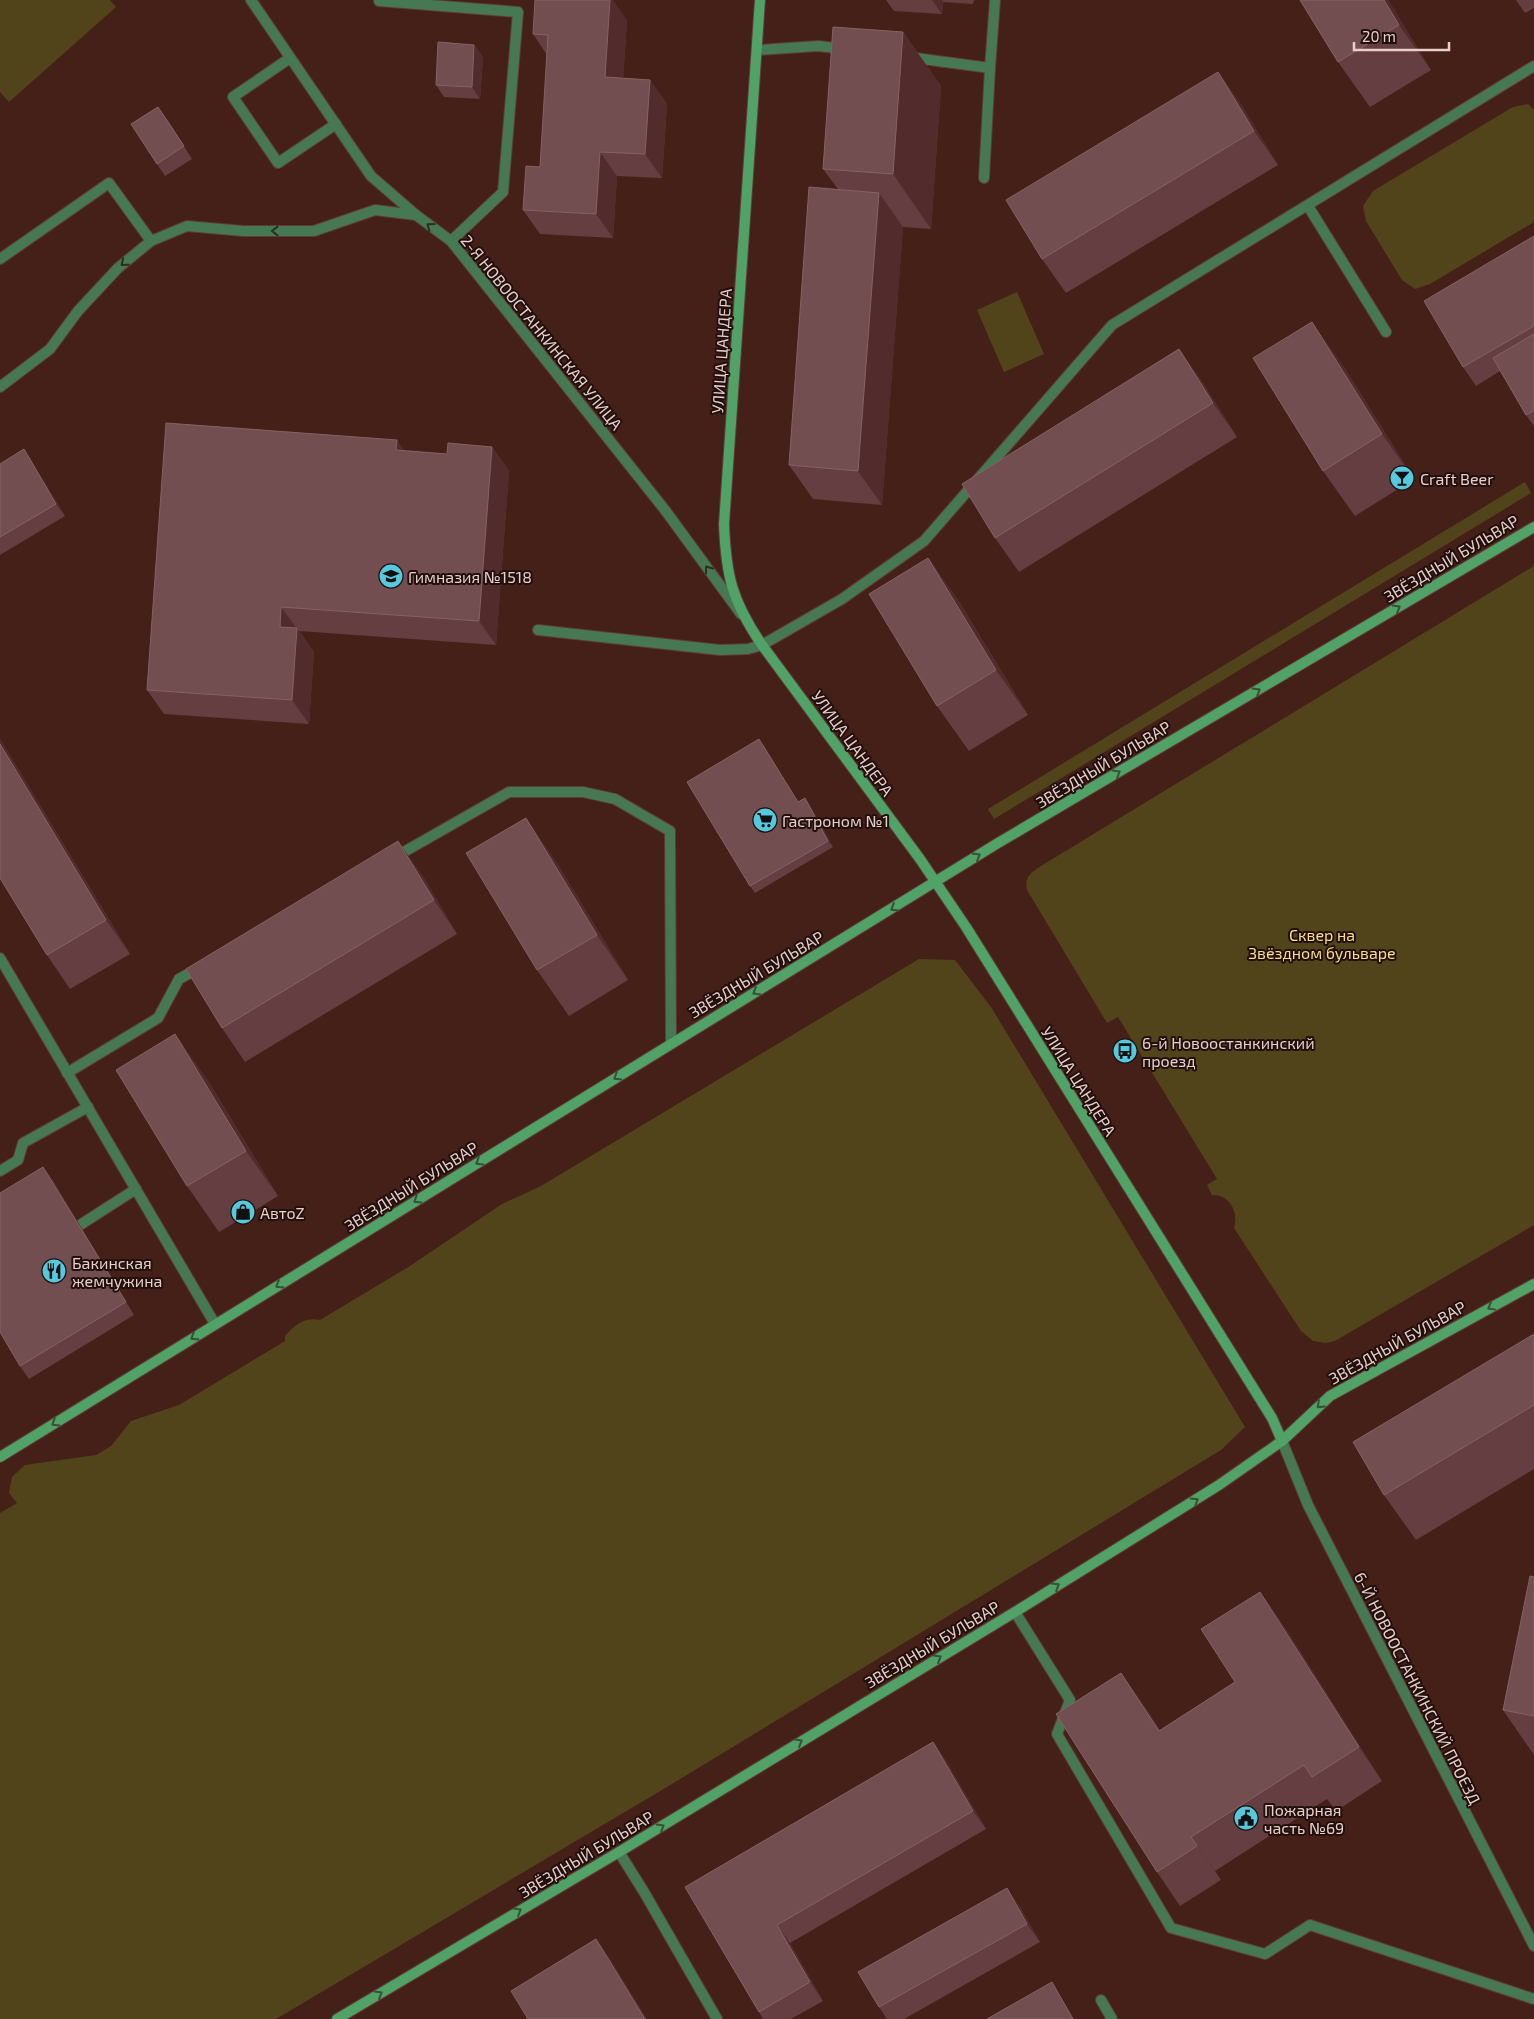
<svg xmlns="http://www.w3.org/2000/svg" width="1534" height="2019" font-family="'Exo 2',sans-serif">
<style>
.green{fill:#52441a}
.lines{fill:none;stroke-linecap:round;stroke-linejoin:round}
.lane-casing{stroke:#5f3c35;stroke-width:12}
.street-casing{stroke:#5f3c35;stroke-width:12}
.secondary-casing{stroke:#5f3c35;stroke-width:12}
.lane{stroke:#467853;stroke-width:10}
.street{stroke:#467853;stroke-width:10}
.secondary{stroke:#50a267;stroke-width:10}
.wall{fill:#653e42}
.shaded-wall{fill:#522b2c}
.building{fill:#734e51;stroke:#856264}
.oneway{stroke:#2b2e21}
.oneway2{stroke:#365135}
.labels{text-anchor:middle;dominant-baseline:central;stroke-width:4;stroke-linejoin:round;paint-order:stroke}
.street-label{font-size:16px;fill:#e8cfca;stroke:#200f0c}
.poi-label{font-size:16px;fill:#e8cfca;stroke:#200f0c;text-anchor:start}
.park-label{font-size:16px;fill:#fcdd81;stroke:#200f0c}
</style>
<rect width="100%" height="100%" fill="#452019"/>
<g class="green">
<polygon points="0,0 110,0 116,7 9,102 0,92"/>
<polygon points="1528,104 1534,110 1534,222 1430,284 1415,289 1402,280 1366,221 1363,206 1373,191 1513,107"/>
<polygon points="1017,292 1044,354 1004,372 977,310"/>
<polygon points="1525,482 1531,493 994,819 988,809"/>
<path d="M1534,566V1225L1335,1341L1326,1343L1313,1341L1301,1331L1234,1228C1239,1213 1230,1194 1212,1195L1207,1185L1217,1179L1118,1017L1107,1023L1027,890C1024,877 1031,873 1041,866Z"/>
<path d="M919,959L955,960L991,1007L1245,1427L1221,1450L672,1784L276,2019H0V1513L17,1503L9,1493L12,1477L25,1465L96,1455L111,1446L131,1421L179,1405L285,1341V1336C295,1325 304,1317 320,1320L410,1266L502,1204L541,1186Z"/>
</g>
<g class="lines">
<defs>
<g id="lane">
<polyline points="251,0 371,176 416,215"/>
<polyline points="379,1 518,12 503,192 451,241"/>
<polyline points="758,50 818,46 845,49"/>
<polyline points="908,57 990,68 995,0"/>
<polyline points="290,58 233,97 278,163 336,124"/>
<polyline points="984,178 990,68"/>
<polyline points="1308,206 1386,332"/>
<polyline points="0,259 109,183 151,241"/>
<polyline points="538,630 720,650 748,649 762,645 842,599 924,541 1112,325 1534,66"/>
<polyline points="395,857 509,792 583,792 615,799 670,831 671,1043"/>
<polyline points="0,958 215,1324"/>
<polyline points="67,1073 158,1018 179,979 199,968"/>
<polyline points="0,1171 18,1160 23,1143 88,1107"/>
<polyline points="80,1225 136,1189"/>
<polyline points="1015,1612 1070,1700 1057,1734 1171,1928 1265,1954 1310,1925 1534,1999"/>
<polyline points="1101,2000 1112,2019"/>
</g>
<g id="street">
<polyline points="0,387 50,349 78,311 118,268 151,241 187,226 243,231 314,231 375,210 416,215 451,241 665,510 741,614"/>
<polyline points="1282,1441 1308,1505 1534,1946"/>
<polyline points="619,1852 644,1892 717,2019"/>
</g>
<g id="secondary">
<path d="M760,0L724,524C726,576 732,601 762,645L920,859L966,927L1272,1418L1282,1441"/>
<polyline points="0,1457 998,843 1534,527"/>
<polyline points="337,2019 619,1852 1015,1612 1219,1485 1282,1441 1330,1396 1534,1284"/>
</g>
</defs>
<use href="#lane" class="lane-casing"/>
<use href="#street" class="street-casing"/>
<use href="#secondary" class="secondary-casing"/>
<use href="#lane" class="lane"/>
<use href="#street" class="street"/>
<use href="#secondary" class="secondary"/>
</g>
<g class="wall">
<polygon points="886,0 974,0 973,4 943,2 942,14 894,11"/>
<polygon points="1300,0 1388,0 1431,70 1370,107 1338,62"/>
<polygon points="1516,0 1534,0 1534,8 1525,13"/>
<polygon points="627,20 623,78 650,80 667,104 662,178 617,176 613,238 540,234 523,210 540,167 547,55 533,34"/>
<polygon points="903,32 941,86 931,229 903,227 882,505 813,499 789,465 838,189 823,169"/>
<polygon points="474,45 483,57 480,99 444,97 436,85"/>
<polygon points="1218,72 1242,106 1278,165 1066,293 1042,259"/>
<polygon points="167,119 192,159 165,176 157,164"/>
<polygon points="1534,236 1534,426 1526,415 1500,371 1476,386 1463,367"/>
<polygon points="1179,349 1203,383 1237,437 1019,572 995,538"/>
<polygon points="1344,367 1414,479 1355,516 1323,471"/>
<polygon points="492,447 509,471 496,645 299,631 314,652 309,724 164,714 147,690 405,451 447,454"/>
<polygon points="24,449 32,462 65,516 0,555 0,464"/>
<polygon points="928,558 960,603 1028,715 969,751 937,706"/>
<polygon points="0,739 130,954 70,989 47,955 0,878"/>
<polygon points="763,745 798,802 809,804 833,847 755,893 750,886"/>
<polygon points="557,863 628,980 569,1016 537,970"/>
<polygon points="422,875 457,934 245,1062 222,1028"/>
<polygon points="207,1079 278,1196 219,1232 187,1186"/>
<polygon points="52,1179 134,1315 29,1379 20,1366"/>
<polygon points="1534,1334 1534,1469 1416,1540 1384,1495"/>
<polygon points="1534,1577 1534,1755 1503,1710"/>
<polygon points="1284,1626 1382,1781 1336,1811 1327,1799 1215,1871 1221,1880 1180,1906 1157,1872 1145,1707 1160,1730 1235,1682"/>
<polygon points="933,1742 946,1761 986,1829 790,1943 823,2001 791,2019 763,2019 759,2012 685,1887"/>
<polygon points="1020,1907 1040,1942 904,2019 887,2019 879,2007"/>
</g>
<g class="shaded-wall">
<polygon points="610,0 613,0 627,20 622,101 605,77"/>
<polygon points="932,0 942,0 943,2 942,14"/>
<polygon points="1384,0 1388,0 1431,70 1399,25"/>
<polygon points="903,32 941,86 931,229 893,174"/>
<polygon points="474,45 483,57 480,99 472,87"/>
<polygon points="1218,72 1242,106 1278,165 1254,131"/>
<polygon points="650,80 667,104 662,178 645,154"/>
<polygon points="158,107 167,119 192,159 184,146"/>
<polygon points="600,152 617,176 613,238 596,214"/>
<polygon points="879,193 903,227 882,505 858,471"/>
<polygon points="1312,322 1344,367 1414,479 1382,434"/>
<polygon points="1179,349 1203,383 1237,437 1213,403"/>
<polygon points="397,440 414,464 396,450"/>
<polygon points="492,447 509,471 496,645 479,621"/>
<polygon points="24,449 32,462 65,516 56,504"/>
<polygon points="928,558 960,603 1028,715 996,670"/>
<polygon points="281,607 314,652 309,724 292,700 280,627"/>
<polygon points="0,739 130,954 106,920 0,744"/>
<polygon points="805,798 809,804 833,847 828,841"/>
<polygon points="526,818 557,863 628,980 597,935"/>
<polygon points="398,841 422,875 457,934 434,900"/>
<polygon points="175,1034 207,1079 278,1196 246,1151"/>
<polygon points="43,1167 52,1179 134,1315 126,1302"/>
<polygon points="1260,1592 1284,1626 1382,1781 1359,1747"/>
<polygon points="1121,1673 1145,1707 1182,1765 1159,1731"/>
<polygon points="933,1742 946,1761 986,1829 973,1811"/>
<polygon points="1191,1837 1215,1871 1221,1880"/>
<polygon points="1007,1888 1020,1907 1040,1942 1027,1924"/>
<polygon points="777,1925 790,1943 823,2001 810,1982"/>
<polygon points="596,1939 609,1957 647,2019 645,2019"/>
<polygon points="1052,1982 1056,1989 1074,2019 1073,2019"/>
</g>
<g class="building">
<polygon points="535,0 610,0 605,77 650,80 645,154 600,152 596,214 523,210 526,166 540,167 548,35 533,34"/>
<polygon points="1300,0 1384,0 1399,25 1338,62"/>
<polygon points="833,27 903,32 893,174 823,169"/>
<polygon points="438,42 474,45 472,87 436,85"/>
<polygon points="1218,72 1254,131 1042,259 1006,200"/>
<polygon points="158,107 184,146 157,164 131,124"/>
<polygon points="809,187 879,193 858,471 789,465"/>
<polygon points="1534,236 1534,326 1463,367 1424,301"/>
<polygon points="1312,322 1382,434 1323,471 1253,358"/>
<polygon points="1534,334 1534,410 1526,415 1493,358"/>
<polygon points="1179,349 1213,403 995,538 962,484"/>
<polygon points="166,423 397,440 396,450 447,454 448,443 492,447 479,621 281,607 280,627 297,628 292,700 147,690"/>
<polygon points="24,449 56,504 0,537 0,464"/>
<polygon points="928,558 996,670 937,706 869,594"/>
<polygon points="759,739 798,802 805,798 828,841 750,886 687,782"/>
<polygon points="0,744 106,920 47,955 0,878"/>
<polygon points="526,818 597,935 537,970 466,853"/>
<polygon points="398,841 434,900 222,1028 186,969"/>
<polygon points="175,1034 246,1151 187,1186 116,1070"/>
<polygon points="43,1167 126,1302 20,1366 0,1332 0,1193"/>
<polygon points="1534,1334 1534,1405 1384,1495 1353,1442"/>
<polygon points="1530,1576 1534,1577 1534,1716 1503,1710"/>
<polygon points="1260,1592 1359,1747 1312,1777 1304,1765 1191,1837 1197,1846 1157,1872 1056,1714 1121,1673 1159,1731 1235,1682 1201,1629"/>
<polygon points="933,1742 973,1811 777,1925 810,1982 759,2012 685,1887"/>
<polygon points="1007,1888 1027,1924 879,2007 858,1972"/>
<polygon points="596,1939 645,2019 528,2019 511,1991"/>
<polygon points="1052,1982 1073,2019 987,2019"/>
</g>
<defs><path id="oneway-chevron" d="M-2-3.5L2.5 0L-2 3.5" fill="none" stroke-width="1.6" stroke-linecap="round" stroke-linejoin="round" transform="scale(1.25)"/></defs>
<g class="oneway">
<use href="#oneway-chevron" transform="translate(430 226) rotate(-144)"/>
<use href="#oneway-chevron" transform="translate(275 231) rotate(180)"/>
<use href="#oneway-chevron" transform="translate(124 263) rotate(140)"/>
<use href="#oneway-chevron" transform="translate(708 569) rotate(-126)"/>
</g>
<g class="oneway2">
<use href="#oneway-chevron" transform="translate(1397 608) rotate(-31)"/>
<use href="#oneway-chevron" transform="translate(1257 691) rotate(-31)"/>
<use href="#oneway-chevron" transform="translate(1117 773) rotate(-31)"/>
<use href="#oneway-chevron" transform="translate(977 856) rotate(-31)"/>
<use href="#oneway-chevron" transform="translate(894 908) rotate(148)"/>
<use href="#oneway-chevron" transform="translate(756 992) rotate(149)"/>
<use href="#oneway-chevron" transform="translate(617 1077) rotate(148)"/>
<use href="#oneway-chevron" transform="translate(479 1162) rotate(148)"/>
<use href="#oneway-chevron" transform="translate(417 1200) rotate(148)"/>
<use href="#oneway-chevron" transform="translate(279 1285) rotate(148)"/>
<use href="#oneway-chevron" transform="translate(1491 1307) rotate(151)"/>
<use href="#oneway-chevron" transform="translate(194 1337) rotate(148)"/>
<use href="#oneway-chevron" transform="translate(1320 1405) rotate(137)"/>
<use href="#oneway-chevron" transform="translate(55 1423) rotate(148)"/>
<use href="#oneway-chevron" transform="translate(1195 1501) rotate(-32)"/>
<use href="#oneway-chevron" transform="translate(1056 1586) rotate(-32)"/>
<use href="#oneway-chevron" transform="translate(938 1658) rotate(-31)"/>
<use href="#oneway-chevron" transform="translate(799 1742) rotate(-31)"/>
<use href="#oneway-chevron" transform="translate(661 1827) rotate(-31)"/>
<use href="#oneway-chevron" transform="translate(518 1911) rotate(-31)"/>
<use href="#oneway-chevron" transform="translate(379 1994) rotate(-31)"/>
</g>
<defs>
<symbol id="bar-disc" viewBox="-11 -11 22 22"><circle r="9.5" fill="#55cadf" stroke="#200f0c"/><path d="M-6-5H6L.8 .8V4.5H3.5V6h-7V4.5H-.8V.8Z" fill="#111"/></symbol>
<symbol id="school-disc" viewBox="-11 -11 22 22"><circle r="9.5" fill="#55cadf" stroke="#200f0c"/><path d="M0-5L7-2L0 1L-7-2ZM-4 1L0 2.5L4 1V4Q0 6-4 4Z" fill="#111"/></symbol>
<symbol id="supermarket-disc" viewBox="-11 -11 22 22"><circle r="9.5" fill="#55cadf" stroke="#200f0c"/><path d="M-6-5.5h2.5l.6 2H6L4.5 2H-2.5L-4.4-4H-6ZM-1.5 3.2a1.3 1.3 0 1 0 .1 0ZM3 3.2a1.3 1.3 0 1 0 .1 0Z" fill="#111"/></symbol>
<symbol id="bus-disc" viewBox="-11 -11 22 22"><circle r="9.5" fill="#55cadf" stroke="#200f0c"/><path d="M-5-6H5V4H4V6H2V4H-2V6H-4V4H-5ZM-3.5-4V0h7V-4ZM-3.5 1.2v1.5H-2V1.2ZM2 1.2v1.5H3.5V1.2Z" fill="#111"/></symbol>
<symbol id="shop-disc" viewBox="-11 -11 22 22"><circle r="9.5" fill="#55cadf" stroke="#200f0c"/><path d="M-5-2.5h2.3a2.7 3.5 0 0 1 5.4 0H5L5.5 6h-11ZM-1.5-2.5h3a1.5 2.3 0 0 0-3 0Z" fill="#111"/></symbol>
<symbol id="restaurant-disc" viewBox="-11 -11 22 22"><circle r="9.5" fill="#55cadf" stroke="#200f0c"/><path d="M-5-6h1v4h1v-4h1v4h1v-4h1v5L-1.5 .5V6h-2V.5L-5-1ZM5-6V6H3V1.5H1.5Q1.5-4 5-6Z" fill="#111"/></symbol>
<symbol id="civic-disc" viewBox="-11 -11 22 22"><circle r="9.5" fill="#55cadf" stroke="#200f0c"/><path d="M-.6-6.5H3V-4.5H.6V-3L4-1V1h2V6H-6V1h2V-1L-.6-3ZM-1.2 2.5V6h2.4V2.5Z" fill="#111"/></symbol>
</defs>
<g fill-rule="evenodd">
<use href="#bar-disc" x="1388" y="464" width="28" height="28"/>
<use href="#school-disc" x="377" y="562" width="28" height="28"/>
<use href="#supermarket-disc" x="751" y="806" width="28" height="28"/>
<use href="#bus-disc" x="1111" y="1037" width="28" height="28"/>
<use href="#shop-disc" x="229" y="1198" width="28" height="28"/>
<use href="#restaurant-disc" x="40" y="1257" width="28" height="28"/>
<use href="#civic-disc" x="1232" y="1804" width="28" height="28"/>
</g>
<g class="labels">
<g class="street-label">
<text transform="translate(542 332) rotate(51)">2-Я НОВООСТАНКИНСКАЯ УЛИЦА</text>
<text transform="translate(721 351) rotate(-86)">УЛИЦА ЦАНДЕРА</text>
<text transform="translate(1451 558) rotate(-31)">ЗВЁЗДНЫЙ БУЛЬВАР</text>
<text transform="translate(853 743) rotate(54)">УЛИЦА ЦАНДЕРА</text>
<text transform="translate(1103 764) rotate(-31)">ЗВЁЗДНЫЙ БУЛЬВАР</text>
<text transform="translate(756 974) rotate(-31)">ЗВЁЗДНЫЙ БУЛЬВАР</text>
<text transform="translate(1079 1081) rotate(58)">УЛИЦА ЦАНДЕРА</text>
<text transform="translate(411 1186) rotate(-32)">ЗВЁЗДНЫЙ БУЛЬВАР</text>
<text transform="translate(1397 1342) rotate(-29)">ЗВЁЗДНЫЙ БУЛЬВАР</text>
<text transform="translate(932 1644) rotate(-31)">ЗВЁЗДНЫЙ БУЛЬВАР</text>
<text transform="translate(1418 1688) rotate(63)">6-Й НОВООСТАНКИНСКИЙ ПРОЕЗД</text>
<text transform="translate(586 1854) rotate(-31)">ЗВЁЗДНЫЙ БУЛЬВАР</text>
</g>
<g class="poi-label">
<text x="1420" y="478">Craft Beer</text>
<text x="408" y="576">Гимназия №1518</text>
<text x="782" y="820">Гастроном №1</text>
<text x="1142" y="1042">6-й Новоостанкинский<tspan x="1142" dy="18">проезд</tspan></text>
<text x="260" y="1212">АвтоZ</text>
<text x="72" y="1262">Бакинская<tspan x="72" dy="18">жемчужина</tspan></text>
<text x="1264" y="1809">Пожарная<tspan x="1264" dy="18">часть №69</tspan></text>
</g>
<g class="park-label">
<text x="1322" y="934">Сквер на<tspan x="1322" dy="18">Звёздном бульваре</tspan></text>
</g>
</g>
<path d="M1354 42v8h95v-8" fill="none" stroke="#e8cfca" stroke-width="2.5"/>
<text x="1362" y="42" font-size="15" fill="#e8cfca" stroke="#200f0c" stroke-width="4" paint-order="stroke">20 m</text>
</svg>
